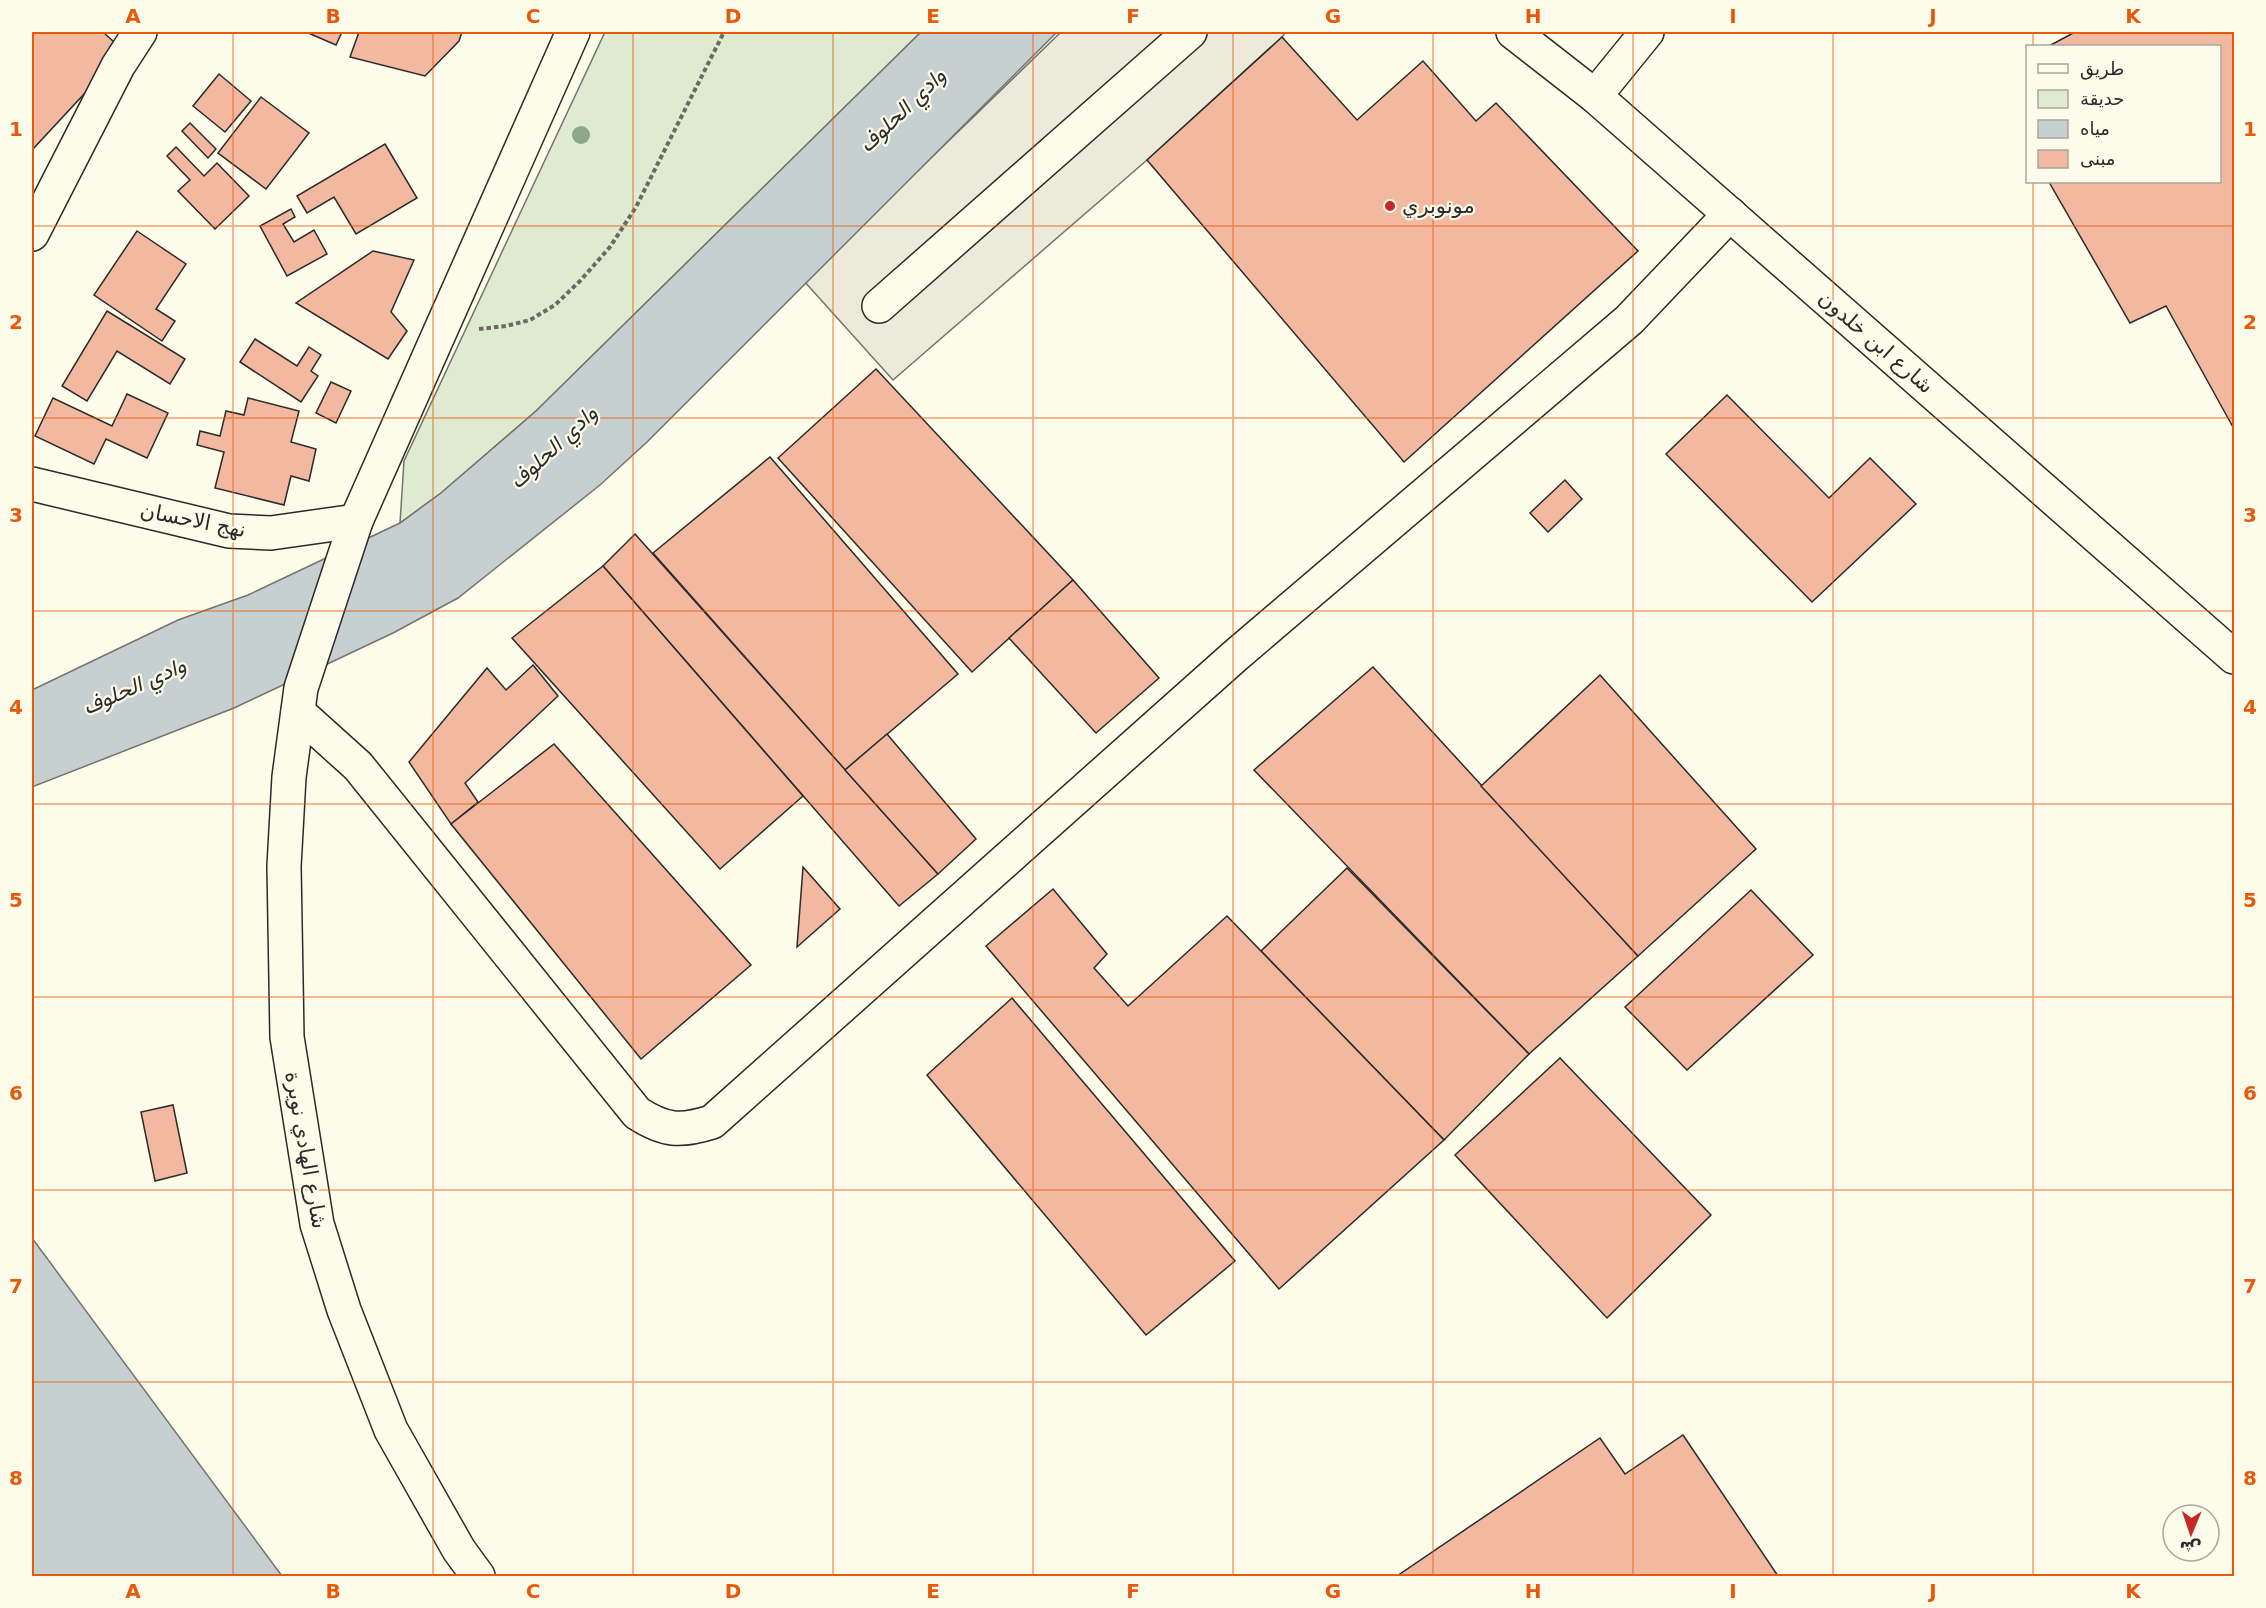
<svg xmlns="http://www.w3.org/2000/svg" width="2266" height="1608" font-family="'DejaVu Sans',Vazirmatn,sans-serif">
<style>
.green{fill:#deebd1;stroke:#74746e;stroke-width:1.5}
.parking{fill:#eceadb;stroke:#74746e;stroke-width:1.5}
.water{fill:#c7d0d0;stroke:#74746e;stroke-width:1.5}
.building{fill:#f2b8a0;stroke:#2b2b2b;stroke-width:1.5}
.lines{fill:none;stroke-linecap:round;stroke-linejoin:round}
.minor-casing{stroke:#2b2b2b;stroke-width:36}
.major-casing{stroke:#2b2b2b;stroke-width:36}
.path{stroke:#6a6964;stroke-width:4;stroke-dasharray:4.5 3;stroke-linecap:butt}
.minor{stroke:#fdfbea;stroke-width:33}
.major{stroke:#fdfbea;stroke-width:33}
.tree{fill:#8ea78a}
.grid{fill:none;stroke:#e8590c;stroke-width:1.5;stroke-opacity:0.55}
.poi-dot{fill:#c62828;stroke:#fdfbea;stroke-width:2}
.labels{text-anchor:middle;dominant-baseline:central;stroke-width:4.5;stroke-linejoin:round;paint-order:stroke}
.poi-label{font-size:21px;fill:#2b2b2b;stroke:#fdfbea;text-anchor:start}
.street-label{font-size:21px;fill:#2b2b2b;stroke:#fdfbea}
.water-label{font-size:22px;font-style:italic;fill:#2b2b2b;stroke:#fdfbea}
.neatline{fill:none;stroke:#e8590c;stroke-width:2}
.grid-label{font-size:20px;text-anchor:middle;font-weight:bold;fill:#e8590c}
</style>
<rect width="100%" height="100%" fill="#fdfbea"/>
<polygon class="green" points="605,32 921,32 536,411 441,493 400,523 404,461"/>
<polygon class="parking" points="1061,32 1286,32 1282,37 1147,160 893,380 804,281"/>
<g class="water">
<polygon points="921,32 1057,32 647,442 600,485 458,598 393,633 234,708 32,787 32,690 178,620 248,595 400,523 441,493 536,411"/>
<polygon points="32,1238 282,1576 32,1576"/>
</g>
<g class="building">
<polygon points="32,32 103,32 124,51 32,150"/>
<polygon points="306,32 342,32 336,45"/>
<polygon points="359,32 462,32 459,41 425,76 350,57"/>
<polygon points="2075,32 2234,32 2234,429 2166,306 2130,323 2049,182 2220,182 2220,46 2049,46"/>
<polygon points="1282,37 1357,120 1423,61 1476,121 1496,103 1638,251 1404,462 1147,160"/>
<polygon points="219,74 251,101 225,132 193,106"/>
<polygon points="261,97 309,133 266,189 218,153"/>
<polygon points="190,123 216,149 208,158 182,131"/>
<polygon points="385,144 417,198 356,234 334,197 307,213 297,196"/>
<polygon points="176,147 204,176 217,163 249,196 215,229 178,191 190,180 167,156"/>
<polygon points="291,209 295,217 283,224 294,242 314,230 327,254 287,276 260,226"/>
<polygon points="137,231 186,264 156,309 175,321 162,341 94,295"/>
<polygon points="373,251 414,260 391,312 407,331 388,359 296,303"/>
<polygon points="107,311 185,359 170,384 117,351 87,401 62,386"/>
<polygon points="255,339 297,366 309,347 321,355 311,371 318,376 301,402 240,362"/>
<polygon points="876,369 1073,580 972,672 778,458"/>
<polygon points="331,382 351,391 336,423 316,413"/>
<polygon points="127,394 168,413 147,458 106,439 94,464 35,436 53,398 112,426"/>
<polygon points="1727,395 1829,498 1870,458 1916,504 1812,602 1666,454"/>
<polygon points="248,398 299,411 291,442 316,449 309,481 291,476 284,505 215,488 224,452 197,445 200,431 220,436 226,411 244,415"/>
<polygon points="770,457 958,674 845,770 653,553"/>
<polygon points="1565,480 1582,499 1548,532 1530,513"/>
<polygon points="635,534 938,874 899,906 603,566"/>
<polygon points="603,566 803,796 720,869 512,638"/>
<polygon points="1073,580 1159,678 1096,733 1009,638"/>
<polygon points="533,665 558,696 465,783 478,802 451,824 409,762 487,668 506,690"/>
<polygon points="1373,667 1638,956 1529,1054 1254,770"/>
<polygon points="1600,675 1756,849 1638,956 1481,786"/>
<polygon points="887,734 976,839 938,874 845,770"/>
<polygon points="554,744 751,965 641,1059 451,824"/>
<polygon points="803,867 840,909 797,947"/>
<polygon points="1347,868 1529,1054 1444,1140 1261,951"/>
<polygon points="1053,889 1107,954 1094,968 1128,1006 1227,916 1444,1140 1279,1289 986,946"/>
<polygon points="1751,890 1813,955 1687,1070 1625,1007"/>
<polygon points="1012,998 1235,1261 1146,1335 927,1075"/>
<polygon points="1560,1058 1711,1215 1607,1318 1455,1155"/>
<polygon points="173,1105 187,1173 155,1181 141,1112"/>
<polygon points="1683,1435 1778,1576 1397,1576 1600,1438 1625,1474"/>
</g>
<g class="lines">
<defs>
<g id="minor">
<polyline points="1595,96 1647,32"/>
<polyline points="32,234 118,66 140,32"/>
<polyline points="879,306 1190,32"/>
<polyline points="32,484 229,531 271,533 356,521"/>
<path d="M298,712L358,766L637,1113C665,1131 680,1132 712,1122L1235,656L1629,320L1730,214"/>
</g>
<g id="major">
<polyline points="1513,32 1595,96 2234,657"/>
<polyline points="478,1576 459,1550 391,1430 344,1310 317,1224 287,1037 284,866 289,777 301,688 356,521 573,32"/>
</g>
</defs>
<use href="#minor" class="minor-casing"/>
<use href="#major" class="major-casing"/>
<polyline class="path" points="479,329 506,326 530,320 555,305 580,281 610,247 636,207 724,32"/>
<use href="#minor" class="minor"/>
<use href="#major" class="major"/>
</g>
<circle class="tree" cx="581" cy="135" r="9"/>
<path class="grid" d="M233,32V1576M433,32V1576M633,32V1576M833,32V1576M1033,32V1576M1233,32V1576M1433,32V1576M1633,32V1576M1833,32V1576M2033,32V46M2033,182V1576M32,226H2234M32,418H2234M32,611H2234M32,804H2234M32,997H2234M32,1190H2234M32,1382H2234"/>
<circle class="poi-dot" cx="1390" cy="206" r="6"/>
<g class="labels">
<g class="poi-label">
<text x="1402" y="206">مونوبري</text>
</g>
<g class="street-label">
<text transform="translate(1876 342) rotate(41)">شارع ابن خلدون</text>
<text transform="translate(193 520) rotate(11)">نهج الاحسان</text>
<text transform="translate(306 1150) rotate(80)">شارع الهادي نويرة</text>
</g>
<g class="water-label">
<text transform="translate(902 110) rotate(-44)">وادي الحلوف</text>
<text transform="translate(553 447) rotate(-43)">وادي الحلوف</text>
<text transform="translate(134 686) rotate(-24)">وادي الحلوف</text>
</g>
</g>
<rect width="2266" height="1608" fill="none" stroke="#fdfbea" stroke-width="66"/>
<rect x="2026" y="45" width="195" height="138" fill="#fdfbea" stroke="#a9a89e" stroke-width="1.5"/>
<rect x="2038" y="64" width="30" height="9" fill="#fdfbea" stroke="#a9a89e" stroke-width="1.5"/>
<text x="2080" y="75" font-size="18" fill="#2b2b2b">طريق</text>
<rect x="2038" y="90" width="30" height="18" fill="#deebd1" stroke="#a9a89e" stroke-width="1.5"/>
<text x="2080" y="105" font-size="18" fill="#2b2b2b">حديقة</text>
<rect x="2038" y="120" width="30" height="18" fill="#c7d0d0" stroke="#a9a89e" stroke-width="1.5"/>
<text x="2080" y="135" font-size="18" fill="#2b2b2b">مياه</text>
<rect x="2038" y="150" width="30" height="18" fill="#f2b8a0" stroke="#a9a89e" stroke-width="1.5"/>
<text x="2080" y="165" font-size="18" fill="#2b2b2b">مبنى</text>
<g transform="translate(2191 1533) rotate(182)"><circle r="28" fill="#fdfbea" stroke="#a9a89e" stroke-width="1.5"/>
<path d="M0-4.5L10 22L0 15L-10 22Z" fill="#c62828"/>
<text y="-9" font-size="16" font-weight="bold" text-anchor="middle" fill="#2b2b2b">ش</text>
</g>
<rect x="33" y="33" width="2200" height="1542" class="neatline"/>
<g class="grid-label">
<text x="133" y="23">A</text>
<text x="333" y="23">B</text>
<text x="533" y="23">C</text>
<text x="733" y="23">D</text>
<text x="933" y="23">E</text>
<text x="1133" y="23">F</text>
<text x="1333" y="23">G</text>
<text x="1533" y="23">H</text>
<text x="1733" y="23">I</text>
<text x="1933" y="23">J</text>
<text x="2133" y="23">K</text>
<text x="16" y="136">1</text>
<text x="2250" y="136">1</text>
<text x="16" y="329">2</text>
<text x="2250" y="329">2</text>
<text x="16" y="522">3</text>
<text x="2250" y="522">3</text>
<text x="16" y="714">4</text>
<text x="2250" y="714">4</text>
<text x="16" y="907">5</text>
<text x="2250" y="907">5</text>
<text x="16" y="1100">6</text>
<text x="2250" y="1100">6</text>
<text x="16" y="1293">7</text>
<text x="2250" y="1293">7</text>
<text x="16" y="1485">8</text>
<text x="2250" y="1485">8</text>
<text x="133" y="1598">A</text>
<text x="333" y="1598">B</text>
<text x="533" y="1598">C</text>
<text x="733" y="1598">D</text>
<text x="933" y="1598">E</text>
<text x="1133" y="1598">F</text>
<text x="1333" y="1598">G</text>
<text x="1533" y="1598">H</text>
<text x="1733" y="1598">I</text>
<text x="1933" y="1598">J</text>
<text x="2133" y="1598">K</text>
</g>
</svg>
